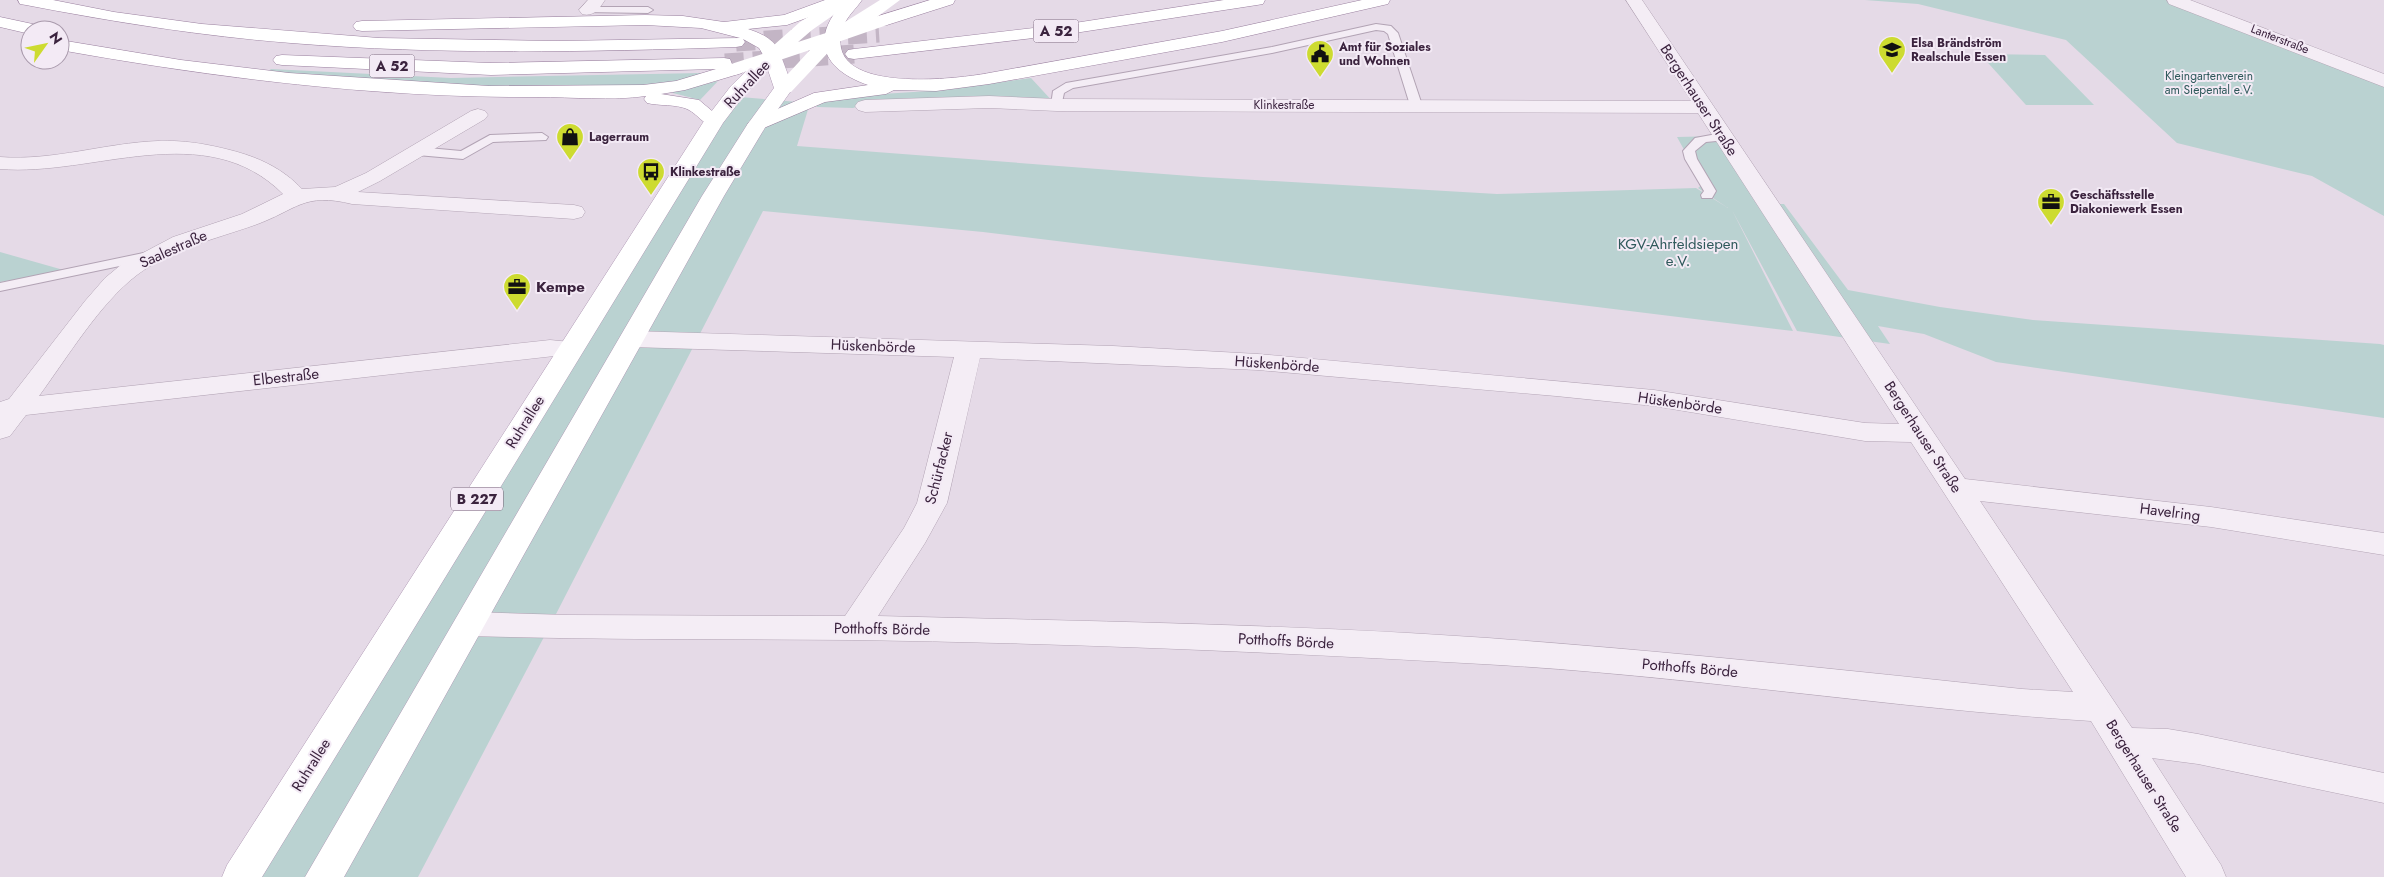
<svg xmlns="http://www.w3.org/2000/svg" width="2384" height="877" font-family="Jost,sans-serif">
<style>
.green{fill:#bad2d1}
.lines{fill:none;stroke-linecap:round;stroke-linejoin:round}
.highway-tunnel{stroke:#c3b5c5;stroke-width:19;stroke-dasharray:19 9;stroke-linecap:butt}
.lane-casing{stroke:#b2a3b4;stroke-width:2}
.street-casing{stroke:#b2a3b4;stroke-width:1}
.primary-casing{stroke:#af98b4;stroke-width:1}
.highway-casing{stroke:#9a809f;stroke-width:1}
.lane{fill:#f4edf5;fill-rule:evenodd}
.street{fill:#f4edf5;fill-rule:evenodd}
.secondary{fill:#fff;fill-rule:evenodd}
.primary{fill:#fff;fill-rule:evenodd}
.highway{fill:#fff;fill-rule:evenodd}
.labels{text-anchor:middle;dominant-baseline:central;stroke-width:4;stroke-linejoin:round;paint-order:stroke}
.far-street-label{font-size:12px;fill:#3b233e;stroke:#f3eaf5}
.far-poi-label{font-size:12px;font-weight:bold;fill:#3b233e;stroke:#f3eaf5;text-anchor:start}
.far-park-label{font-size:12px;fill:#2f595b;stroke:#f3eaf5}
.shield{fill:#f3eaf5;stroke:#725f75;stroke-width:1}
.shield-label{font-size:14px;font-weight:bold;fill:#3b233e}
.street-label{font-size:15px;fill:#3b233e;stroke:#f3eaf5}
.park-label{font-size:15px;fill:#2f595b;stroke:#f3eaf5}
.poi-label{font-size:15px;font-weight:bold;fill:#3b233e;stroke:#f3eaf5;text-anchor:start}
</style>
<rect width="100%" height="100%" fill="#e5dae7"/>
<g class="green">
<polygon points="1865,0 2174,0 2384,81 2384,216 2312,176 2177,143 2066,40 1918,4"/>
<polygon points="1980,54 2045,55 2094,105 2026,105"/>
<polygon points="271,69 451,78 701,73 700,77 649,87 483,86 267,72"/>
<polygon points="1031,78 1055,104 865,104 853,108 817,107 813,103 866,95 945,90"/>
<polygon points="718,81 700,100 673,93 673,92"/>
<polygon points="740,97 810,103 797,146 1203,177 1497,194 1696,188 1728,208 1698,188 1703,184 1677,137 1720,136 1765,204 1784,204 1848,290 1940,307 2033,320 2380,344 2384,345 2384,418 1996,362 1924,334 1878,326 1890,344 1797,331 1732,210 1793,331 983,232 763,211 555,616 418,877 243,877 661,209"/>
<polygon points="0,252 67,271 0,282"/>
</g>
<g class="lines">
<g class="highway-tunnel">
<polyline points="736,42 879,33"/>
<polyline points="725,63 854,54"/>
</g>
<defs>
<g id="lane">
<polygon points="588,7 648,7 653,10 648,13 584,12 584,8"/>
<polygon points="1376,24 1391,26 1398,33 1422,105 1420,107 1416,108 1410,105 1388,34 1384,31 1376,30 1272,53 1073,88 1064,93 1061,107 1057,108 1051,105 1053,91 1066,83 1272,47"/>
<polygon points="542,133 548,137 546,140 493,142 463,159 417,155 411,151 417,147 461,151 490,135"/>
<polygon points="1722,133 1728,137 1726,140 1706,142 1695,151 1697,159 1716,191 1712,198 1702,198 1701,195 1704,191 1685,159 1683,151 1695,138"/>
<polygon points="153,251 158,252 160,255 158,258 0,291 0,283"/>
</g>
<g id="street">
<path d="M588,0H605C599,9 594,17 582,14L579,10Z"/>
<path d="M1626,0H1642L1965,479L2211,507L2384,533V555L2211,527L1980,501L2132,728L2168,729L2198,734L2384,773V803L2198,764L2152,758L2221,865L2226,877H2186L2091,721C1887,708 1686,675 1482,664C1273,652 1063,643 854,640C726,639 598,640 470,636L459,633L454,624L459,615L470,612L567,615L845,616L904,528L917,503L954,357L632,347L623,344L619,339L623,334L632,331L1113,346L1258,354L1654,390L1865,423L1899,424L1698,113L1057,111L989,108L865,112L858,110L855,106L858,102L865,100L989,96L1057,99L1691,101ZM980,358L1258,370L1556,396L1654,406L1865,441L1911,442L2073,692L2022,689C1844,670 1667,651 1488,638C1285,624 1081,621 878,616L925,543L947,503Z"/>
<polygon points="2167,0 2190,0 2384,74 2384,87 2169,4"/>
<path d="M478,109L485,111L488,115L485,119L380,181L358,192L574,205L582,207L585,212L582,217L574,219L352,204C303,192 297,210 255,225C215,239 171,249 137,275C100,303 67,358 39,396L550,340L581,343L585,348L581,353L26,415L10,436L0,439V402L9,399L85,301L105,278L122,264L173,237L242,214L283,194C205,116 93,177 0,169V157C54,161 105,143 158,141C183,140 207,144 230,150C258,157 282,168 302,189L335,187L366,173L471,111Z"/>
</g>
<polygon id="primary" points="772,51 778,52 781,56 793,88 766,126 724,196 344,877 305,877 702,196 747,125 774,88 768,70 745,94 723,123 262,877 222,877 227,865 704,121 731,86 766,52"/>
<g id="highway">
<path d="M18,0H53L114,12L202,24L379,38L558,41L740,38L701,28L645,25L362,31L356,30L353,26L356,22L362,21L645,15L683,16L724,22L784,15L825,0H862C856,9 846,17 843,28C820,96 958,79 989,73L1222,31L1362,0H1390L1388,4L1222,42L989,84L936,91L894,90L886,94L825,102L757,131L750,129L747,125L750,121L814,93L868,85C827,71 809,43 840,6L787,25L748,29C763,34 776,40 781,56L778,60H766L759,48L743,39L745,42L742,46L736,47C588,52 439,55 291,43C202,36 114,22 26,5L20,4Z"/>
<polygon points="930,0 955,0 953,4 887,25 875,25 872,21 875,17"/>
<polygon points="1224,0 1265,0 1263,4 1257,5 1068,34 854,59 848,58 845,54 848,50 854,49 1068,24"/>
<polygon points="0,17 42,26 45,30 30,30 30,34 0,27"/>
<path d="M60,40L181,60L289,73L489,86L643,85L676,81L716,69L491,75L282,65L276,64L273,60L276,56L282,55L491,63L724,58L730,59L732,64L742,65L744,69L742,73L685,90L661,94L699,100L724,121L721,125C704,129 700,115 687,109C676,104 659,106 647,103L644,99L646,96C611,101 573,97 537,97C377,98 217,78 60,50Z"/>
</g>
</defs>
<use href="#lane" class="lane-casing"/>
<use href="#street" class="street-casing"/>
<use href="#primary" class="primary-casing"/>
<use href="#highway" class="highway-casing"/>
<use href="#lane" class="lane"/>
<use href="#street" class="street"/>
<polygon class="secondary" points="835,0 855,0 812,30 798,42 829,32 880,0 900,0 877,17 887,17 890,21 887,25 838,42 791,92 777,92 775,88 810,50 735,75 728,73 726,69 728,65 772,51 774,45 800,22"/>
<use href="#primary" class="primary"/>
<use href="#highway" class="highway"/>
</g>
<defs>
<symbol id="school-pin" viewBox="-11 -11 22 30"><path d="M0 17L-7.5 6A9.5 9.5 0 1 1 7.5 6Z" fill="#cddb30" stroke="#f3eaf5"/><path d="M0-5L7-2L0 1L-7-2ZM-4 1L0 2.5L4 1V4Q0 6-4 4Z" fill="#111"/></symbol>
<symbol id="civic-pin" viewBox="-11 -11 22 30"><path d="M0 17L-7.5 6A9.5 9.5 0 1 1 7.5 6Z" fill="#cddb30" stroke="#f3eaf5"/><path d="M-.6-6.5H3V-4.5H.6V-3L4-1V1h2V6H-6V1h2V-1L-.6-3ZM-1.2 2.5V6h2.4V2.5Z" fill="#111"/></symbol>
<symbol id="shop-pin" viewBox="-11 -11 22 30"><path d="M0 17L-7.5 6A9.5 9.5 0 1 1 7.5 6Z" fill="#cddb30" stroke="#f3eaf5"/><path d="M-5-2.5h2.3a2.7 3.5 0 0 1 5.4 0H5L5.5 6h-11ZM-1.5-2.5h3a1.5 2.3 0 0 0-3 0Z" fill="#111"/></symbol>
<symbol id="bus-pin" viewBox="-11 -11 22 30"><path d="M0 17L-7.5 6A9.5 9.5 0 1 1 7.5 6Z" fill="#cddb30" stroke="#f3eaf5"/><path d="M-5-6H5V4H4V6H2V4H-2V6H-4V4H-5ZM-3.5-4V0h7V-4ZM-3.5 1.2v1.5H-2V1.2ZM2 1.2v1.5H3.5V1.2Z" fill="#111"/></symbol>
<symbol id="office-pin" viewBox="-11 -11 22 30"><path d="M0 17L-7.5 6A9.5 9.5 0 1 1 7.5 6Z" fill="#cddb30" stroke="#f3eaf5"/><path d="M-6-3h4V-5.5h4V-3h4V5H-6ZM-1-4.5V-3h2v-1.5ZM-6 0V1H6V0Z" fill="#111"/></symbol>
</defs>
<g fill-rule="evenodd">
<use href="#school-pin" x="1876" y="34" width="32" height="43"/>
<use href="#civic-pin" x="1304" y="38" width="32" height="43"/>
<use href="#shop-pin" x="554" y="121" width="32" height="43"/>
<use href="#bus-pin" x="635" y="156" width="32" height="43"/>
<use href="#office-pin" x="2035" y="186" width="32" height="43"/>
<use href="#office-pin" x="501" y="271" width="32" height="43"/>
</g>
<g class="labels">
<g class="far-street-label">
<text transform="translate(2280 39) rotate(21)">Lanterstraße</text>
<text x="1284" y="105">Klinkestraße</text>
</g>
<g class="far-poi-label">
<text x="1911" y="43">Elsa Brändström<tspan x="1911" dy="14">Realschule Essen</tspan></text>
<text x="1339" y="47">Amt für Soziales<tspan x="1339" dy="14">und Wohnen</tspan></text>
<text x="589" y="137">Lagerraum</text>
<text x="670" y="172">Klinkestraße</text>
<text x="2070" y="195">Geschäftsstelle<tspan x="2070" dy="14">Diakoniewerk Essen</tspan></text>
</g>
<g class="far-park-label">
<text x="2209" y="76">Kleingartenverein<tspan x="2209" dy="14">am Siepental e.V.</tspan></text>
</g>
<g class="shield">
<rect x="1033.5" y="19.5" width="45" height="23" rx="4"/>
<rect x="369.5" y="54.5" width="45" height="23" rx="4"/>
<rect x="451" y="487.5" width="52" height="23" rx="4"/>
</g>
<g class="shield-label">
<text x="1056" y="31">A 52</text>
<text x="392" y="66">A 52</text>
<text x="477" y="499">B 227</text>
</g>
<g class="street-label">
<text transform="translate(747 84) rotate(-47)">Ruhrallee</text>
<text transform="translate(1699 100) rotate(57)">Bergerhauser Straße</text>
<text transform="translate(173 249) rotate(-24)">Saalestraße</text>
<text transform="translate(873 346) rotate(2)">Hüskenbörde</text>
<text transform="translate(1277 364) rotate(4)">Hüskenbörde</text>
<text transform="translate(286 377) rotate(-6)">Elbestraße</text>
<text transform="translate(1680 403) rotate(8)">Hüskenbörde</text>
<text transform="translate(525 422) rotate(-58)">Ruhrallee</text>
<text transform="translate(1923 437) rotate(57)">Bergerhauser Straße</text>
<text transform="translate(939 468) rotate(-76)">Schürfacker</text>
<text transform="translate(2170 512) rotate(7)">Havelring</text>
<text transform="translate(882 629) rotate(1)">Potthoffs Börde</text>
<text transform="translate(1286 641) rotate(3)">Potthoffs Börde</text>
<text transform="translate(1690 668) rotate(5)">Potthoffs Börde</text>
<text transform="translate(311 765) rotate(-58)">Ruhrallee</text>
<text transform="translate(2144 776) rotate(58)">Bergerhauser Straße</text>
</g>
<g class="park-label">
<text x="1678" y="244">KGV-Ahrfeldsiepen<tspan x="1678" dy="17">e.V.</tspan></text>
</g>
<g class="poi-label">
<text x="536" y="287">Kempe</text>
</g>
</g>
<g transform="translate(45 45) rotate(57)"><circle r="24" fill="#f3eaf5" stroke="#a99aac"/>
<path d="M0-4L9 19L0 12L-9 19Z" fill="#cddb30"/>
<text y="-8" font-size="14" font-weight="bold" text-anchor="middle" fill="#3b233e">N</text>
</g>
</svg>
